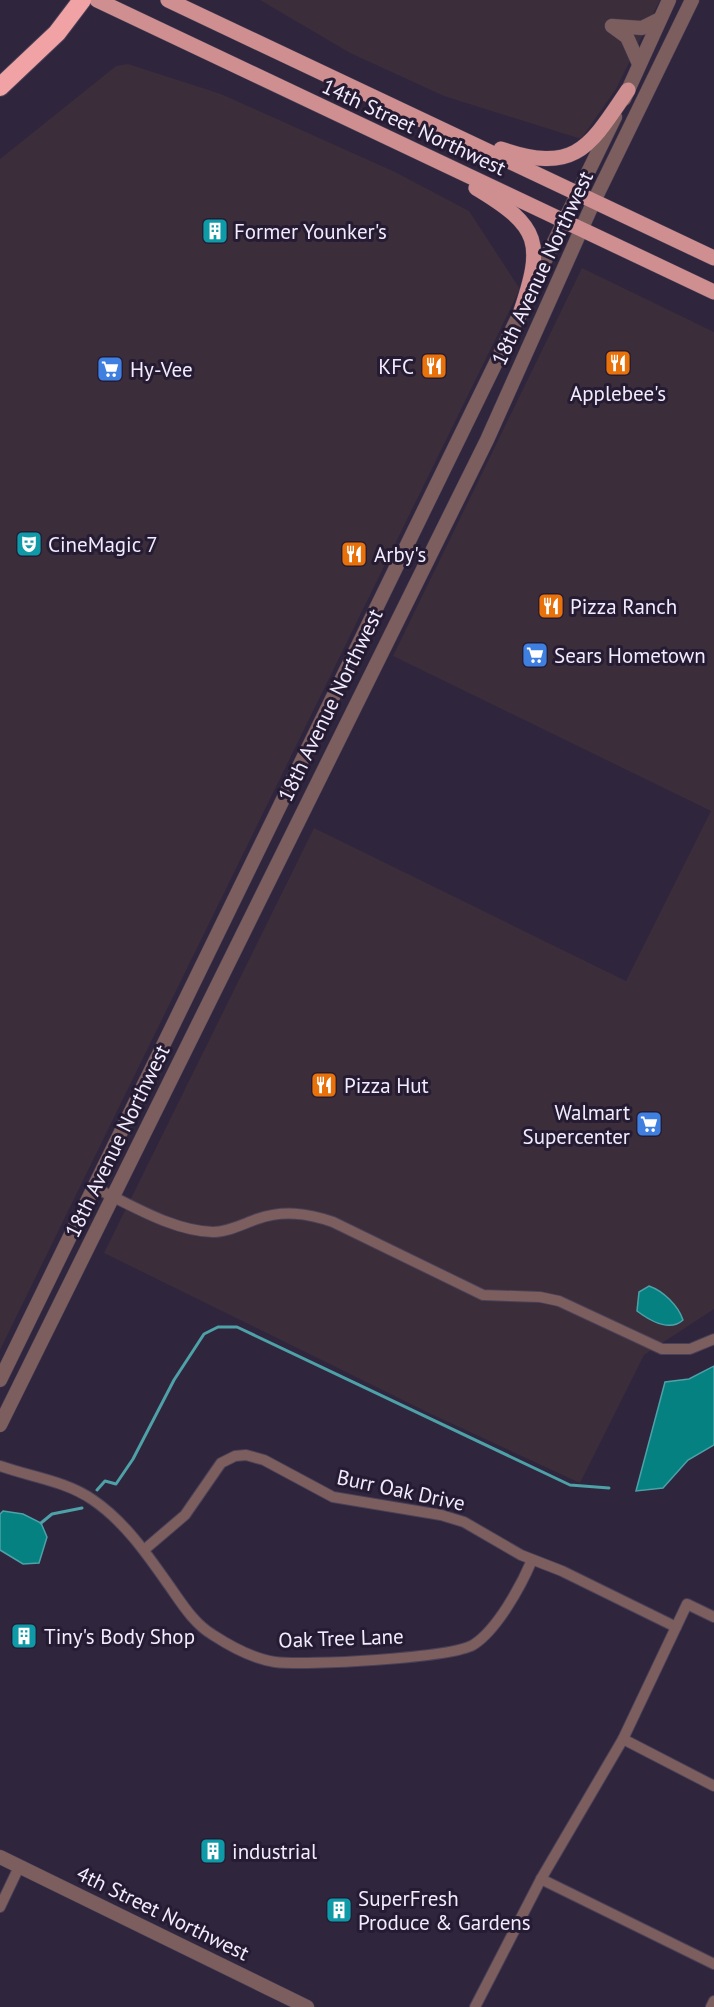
<svg xmlns="http://www.w3.org/2000/svg" width="714" height="2007" font-family="'PT Sans',sans-serif">
<style>
.commercial{fill:#3b2d3a}
.water{fill:#068182;stroke:#4da1a7;stroke-width:1.5}
.lines{fill:none;stroke-linecap:round;stroke-linejoin:round}
.stream{stroke:#4da1a7;stroke-width:3}
.minor-casing{stroke:#4a4158;stroke-width:12}
.tertiary-casing{stroke:#4a4158;stroke-width:15}
.primary-casing{stroke:#4a4158;stroke-width:16}
.motorway-casing{stroke:#4a4158;stroke-width:20}
.minor{stroke:#7d5e5e;stroke-width:10}
.tertiary{stroke:#7d5e5e;stroke-width:14}
.primary{stroke:#cf8f91;stroke-width:15}
.motorway{stroke:#f0a2a5;stroke-width:18}
.labels{text-anchor:middle;dominant-baseline:central;stroke-width:6;stroke-linejoin:round;paint-order:stroke}
.street-label{font-size:21px;fill:#f2ecfd;stroke:#251c33}
.poi-label{font-size:21px;fill:#f2ecfd;stroke:#251c33;text-anchor:start}
</style>
<rect width="100%" height="100%" fill="#2f253d"/>
<g class="commercial">
<polygon points="260,0 660,0 616,89 581,139 444,96 350,53"/>
<polygon points="128,64 221,94 395,172 469,211 520,289 0,1350 0,159 116,66"/>
<polygon points="582,268 714,332 714,1309 644,1355 580,1483 431,1414 104,1253 314,828 626,981 711,811 393,656"/>
</g>
<g class="water">
<path d="M649,1286C663,1291 678,1305 683,1320C669,1333 649,1320 637,1311L639,1292Z"/>
<polygon points="714,1366 714,1445 688,1460 663,1488 636,1491 665,1382 689,1379"/>
<polygon points="3,1511 23,1514 41,1523 47,1537 39,1563 23,1564 0,1550 0,1514"/>
</g>
<g class="lines">
<g class="stream">
<polyline points="97,1490 105,1481 116,1484 133,1459 174,1380 204,1334 218,1327 237,1327 570,1485 609,1488"/>
<polyline points="41,1523 52,1514 82,1508"/>
</g>
<defs>
<g id="minor">
<path d="M93,1187C130,1204 172,1231 213,1232C228,1232 243,1224 257,1219C283,1210 307,1213 333,1222L483,1295L540,1297L559,1301L662,1349H690L714,1339"/>
<path d="M0,1466C31,1477 66,1481 93,1500C124,1521 147,1554 168,1584C181,1602 193,1623 213,1635C230,1646 254,1659 275,1662C305,1666 450,1658 473,1645C497,1630 521,1586 532,1560"/>
<polyline points="144,1550 185,1515 221,1463 235,1456 246,1455 264,1460 333,1497 441,1515 464,1522 521,1555 562,1571 676,1627"/>
<polyline points="623,1739 714,1786"/>
<polyline points="541,1879 714,1964"/>
<polyline points="0,1907 19,1867"/>
<polyline points="475,2007 541,1879 623,1739 687,1604 714,1617"/>
<polyline points="711,2007 714,2001"/>
</g>
<g id="tertiary">
<polyline points="612,26 642,28 660,19"/>
<polyline points="612,26 627,37 639,64"/>
<polyline points="624,99 669,0"/>
<polyline points="533,285 615,117"/>
<polyline points="0,1380 524,305"/>
<polyline points="0,1425 487,440 594,201 692,0"/>
<polyline points="0,1857 307,2007"/>
</g>
<g id="primary">
<polyline points="97,0 714,292"/>
<polyline points="168,0 714,258"/>
<path d="M501,149C576,175 590,146 628,90"/>
<path d="M476,188C541,227 544,243 520,314"/>
</g>
<polyline id="motorway" points="0,87 57,33 82,0"/>
</defs>
<use href="#minor" class="minor-casing"/>
<use href="#tertiary" class="tertiary-casing"/>
<use href="#primary" class="primary-casing"/>
<use href="#motorway" class="motorway-casing"/>
<use href="#minor" class="minor"/>
<use href="#tertiary" class="tertiary"/>
<use href="#primary" class="primary"/>
<use href="#motorway" class="motorway"/>
</g>
<defs>
<symbol id="building-square" viewBox="-11 -11 22 22"><rect x="-9" y="-9" width="18" height="18" rx="4" fill="#0f9aa8" stroke="#251c33"/><path d="M-4-6H4V6H1V3H-1V6H-4ZM-2.5-4.3h1.7v1.8h-1.7ZM.8-4.3h1.7v1.8H.8ZM-2.5-1h1.7V.8h-1.7ZM.8-1h1.7V.8H.8Z" fill="#fff"/></symbol>
<symbol id="restaurant-square" viewBox="-11 -11 22 22"><rect x="-9" y="-9" width="18" height="18" rx="4" fill="#e8710a" stroke="#251c33"/><path d="M-5-6h1v4h1v-4h1v4h1v-4h1v5L-1.5 .5V6h-2V.5L-5-1ZM5-6V6H3V1.5H1.5Q1.5-4 5-6Z" fill="#fff"/></symbol>
<symbol id="supermarket-square" viewBox="-11 -11 22 22"><rect x="-9" y="-9" width="18" height="18" rx="4" fill="#3f7fe0" stroke="#251c33"/><path d="M-6-5.5h2.5l.6 2H6L4.5 2H-2.5L-4.4-4H-6ZM-1.5 3.2a1.3 1.3 0 1 0 .1 0ZM3 3.2a1.3 1.3 0 1 0 .1 0Z" fill="#fff"/></symbol>
<symbol id="theatre-square" viewBox="-11 -11 22 22"><rect x="-9" y="-9" width="18" height="18" rx="4" fill="#0f9aa8" stroke="#251c33"/><path d="M-5-5.5Q0-4 5-5.5V0Q5 5 0 6Q-5 5-5 0ZM-3.3-2.5H-1v1.5H-3.3ZM1-2.5H3.3v1.5H1ZM-2.8 1Q0 5.5 2.8 1Z" fill="#fff"/></symbol>
</defs>
<g fill-rule="evenodd">
<use href="#building-square" x="200" y="216" width="30" height="30"/>
<use href="#restaurant-square" x="603" y="348" width="30" height="30"/>
<use href="#restaurant-square" x="419" y="351" width="30" height="30"/>
<use href="#supermarket-square" x="95" y="354" width="30" height="30"/>
<use href="#theatre-square" x="14" y="529" width="30" height="30"/>
<use href="#restaurant-square" x="339" y="539" width="30" height="30"/>
<use href="#restaurant-square" x="536" y="591" width="30" height="30"/>
<use href="#supermarket-square" x="520" y="640" width="30" height="30"/>
<use href="#restaurant-square" x="309" y="1070" width="30" height="30"/>
<use href="#supermarket-square" x="634" y="1109" width="30" height="30"/>
<use href="#building-square" x="9" y="1621" width="30" height="30"/>
<use href="#building-square" x="198" y="1836" width="30" height="30"/>
<use href="#building-square" x="324" y="1895" width="30" height="30"/>
</g>
<g class="labels">
<g class="street-label">
<text transform="translate(414 127) rotate(25)">14th Street Northwest</text>
<text transform="translate(542 268) rotate(-65)">18th Avenue Northwest</text>
<text transform="translate(330 705) rotate(-64)">18th Avenue Northwest</text>
<text transform="translate(117 1141) rotate(-64)">18th Avenue Northwest</text>
<text transform="translate(401 1490) rotate(12)">Burr Oak Drive</text>
<text transform="translate(341 1638) rotate(-2)">Oak Tree Lane</text>
<text transform="translate(163 1913) rotate(26)">4th Street Northwest</text>
</g>
<g class="poi-label">
<text x="234" y="231">Former Younker's</text>
<text x="414" y="366" text-anchor="end">KFC</text>
<text x="130" y="369">Hy-Vee</text>
<text x="618" y="393" text-anchor="middle">Applebee's</text>
<text x="48" y="544">CineMagic 7</text>
<text x="374" y="554">Arby's</text>
<text x="570" y="606">Pizza Ranch</text>
<text x="554" y="655">Sears Hometown</text>
<text x="344" y="1085">Pizza Hut</text>
<text x="630" y="1112" text-anchor="end">Walmart<tspan x="630" dy="24">Supercenter</tspan></text>
<text x="44" y="1636">Tiny's Body Shop</text>
<text x="232" y="1851">industrial</text>
<text x="358" y="1898">SuperFresh<tspan x="358" dy="24">Produce &amp; Gardens</tspan></text>
</g>
</g>
</svg>
